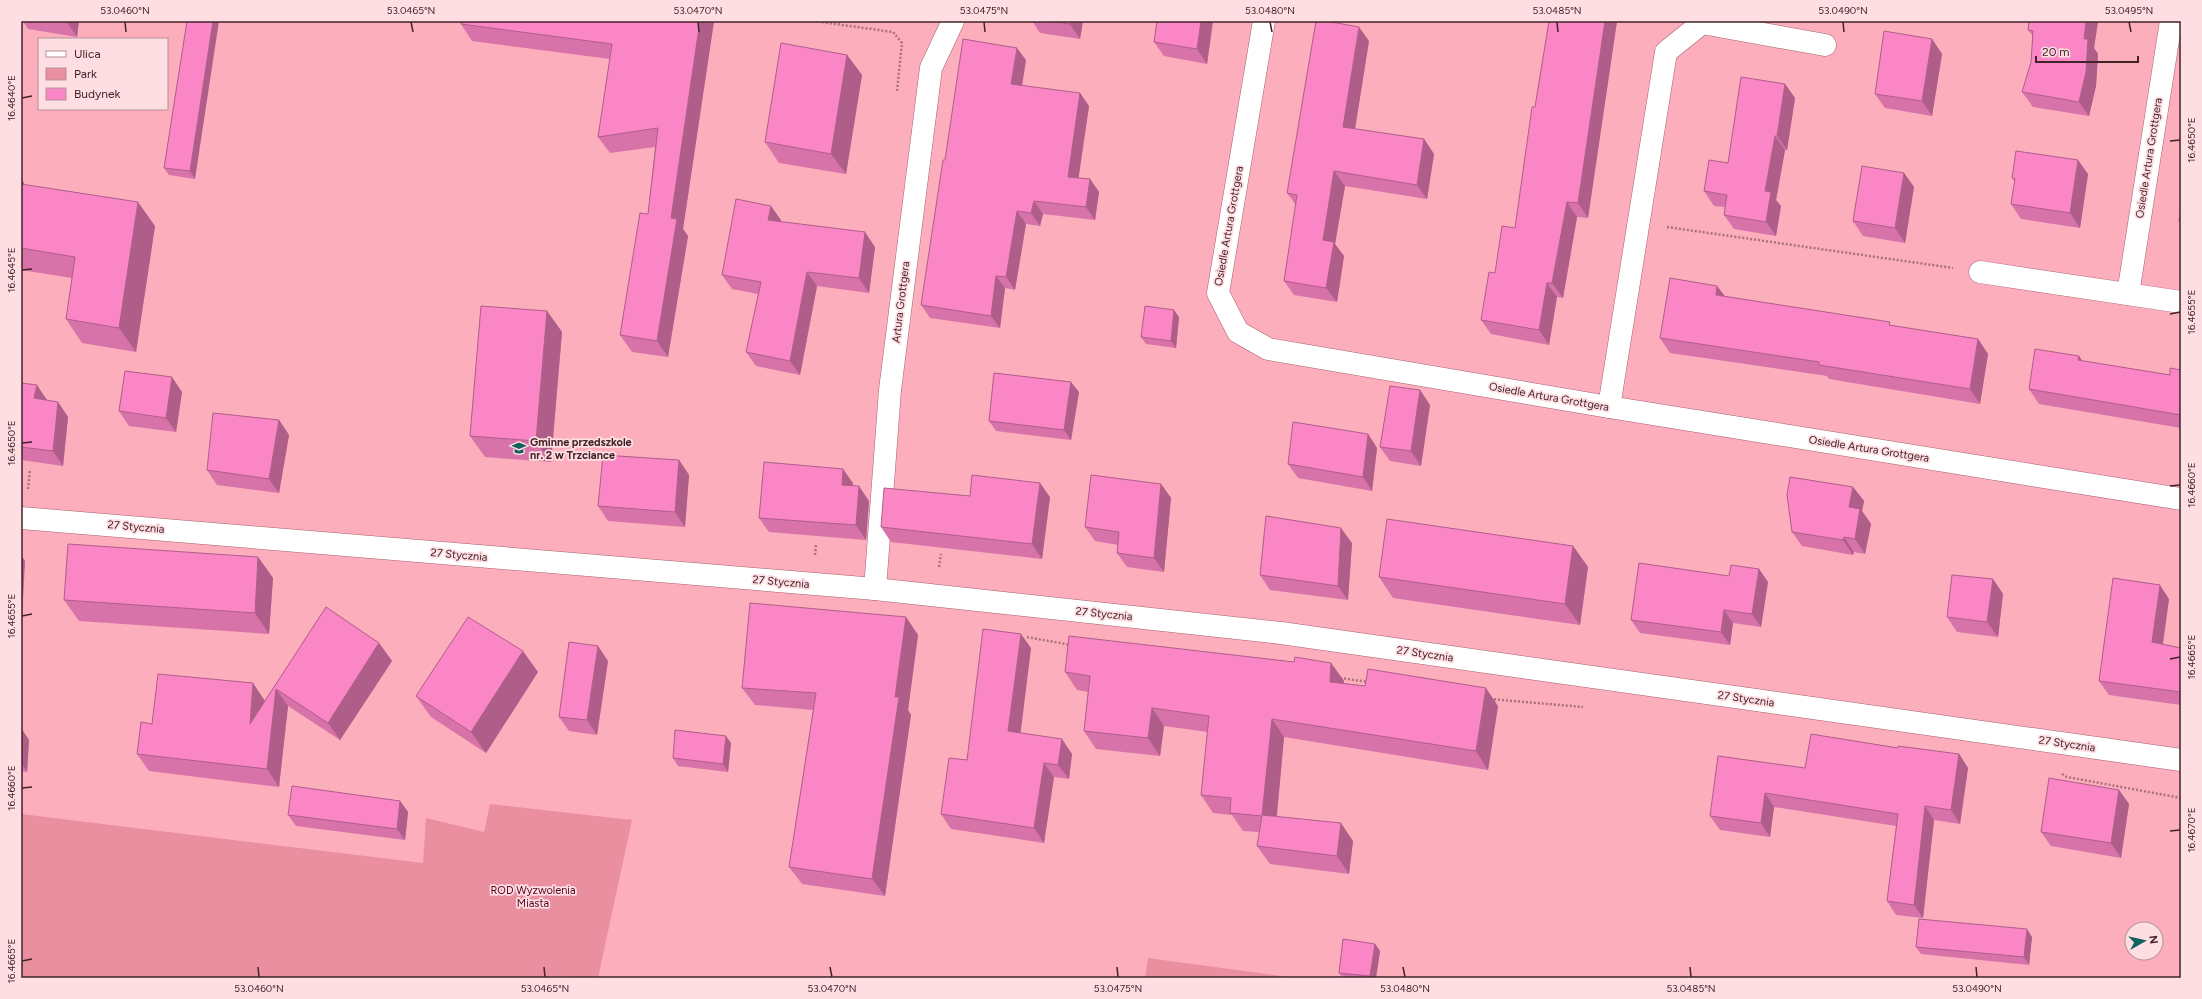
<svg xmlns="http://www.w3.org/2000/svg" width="2202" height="999" font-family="Figtree,sans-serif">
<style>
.green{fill:#ea8fa0}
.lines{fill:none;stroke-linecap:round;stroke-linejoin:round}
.minor-casing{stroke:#a7606e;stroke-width:23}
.secondary-casing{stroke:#a7606e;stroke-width:23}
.path{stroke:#aa717b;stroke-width:2.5;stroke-dasharray:2 2;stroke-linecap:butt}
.minor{stroke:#fff;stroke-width:22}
.secondary{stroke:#fff;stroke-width:22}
.wall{fill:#d773a9}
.shaded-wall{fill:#af5e8a}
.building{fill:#fa86c5;stroke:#af5e8a}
.ticks{fill:none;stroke:#412328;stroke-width:1.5}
.labels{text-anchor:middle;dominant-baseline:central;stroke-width:3.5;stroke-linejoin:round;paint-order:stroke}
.street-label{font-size:11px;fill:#412328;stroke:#ffdee3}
.poi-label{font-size:11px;font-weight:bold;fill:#412328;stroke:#ffdee3;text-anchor:start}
.park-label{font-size:11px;fill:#550321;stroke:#ffdee3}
.neatline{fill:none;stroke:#412328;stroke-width:1.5}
.ticks-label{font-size:10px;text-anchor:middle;fill:#412328}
</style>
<rect width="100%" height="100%" fill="#fcaebc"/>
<g class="green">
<polygon points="490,804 632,820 598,978 550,976 549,978 21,978 21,814 423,863 426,818 484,832"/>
<polygon points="1148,958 1295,978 1145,978"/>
</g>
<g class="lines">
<defs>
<g id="minor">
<polyline points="1264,21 1218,293 1238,332 1268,349 1609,407 2181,499"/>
<polyline points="1980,272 2181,302"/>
<polyline points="2128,294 2171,21"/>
<polyline points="1609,407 1666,52 1702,23 1825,45"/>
<polyline points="875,589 890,390 931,68 953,21"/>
</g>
<polyline id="secondary" points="21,518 875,589 1281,633 2181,760"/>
</defs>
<use href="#minor" class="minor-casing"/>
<use href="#secondary" class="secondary-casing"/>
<g class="path">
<polyline points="814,21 893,32 902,43 897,91"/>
<polyline points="1667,227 1953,268"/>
<polyline points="28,489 30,469"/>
<polyline points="815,555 816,544"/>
<polyline points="939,567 941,554"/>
<polyline points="1027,637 1071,645"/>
<polyline points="1340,678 1369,682"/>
<polyline points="1490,699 1583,707"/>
<polyline points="2062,774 2067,777 2181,798"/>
</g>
<use href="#minor" class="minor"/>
<use href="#secondary" class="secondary"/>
</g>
<g class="wall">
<polygon points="23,21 79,21 77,37 28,29"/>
<polygon points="187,21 195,179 169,175 164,168"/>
<polygon points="461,21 714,21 683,229 688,236 668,357 632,352 620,335 648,214 655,147 610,153 598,137 610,59 472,41 461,24"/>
<polygon points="1032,21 1083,21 1080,39 1040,33"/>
<polygon points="1157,21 1213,21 1207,64 1164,56 1154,42"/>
<polygon points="1549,21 1617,21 1588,218 1577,217 1563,298 1557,297 1549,345 1491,334 1481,320 1495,273 1515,228"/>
<polygon points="2029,21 2098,21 2094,48 2098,54 2096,86 2089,116 2033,107 2022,92 2031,62 2033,36 2028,30"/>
<polygon points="1932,39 1942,54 1932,116 1885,108 1875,94"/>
<polygon points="1369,41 1355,129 1424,139 1434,154 1427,199 1345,186 1335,244 1344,256 1337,302 1294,295 1284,281 1296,205 1287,193"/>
<polygon points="847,55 862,75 846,174 779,163 765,142"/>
<polygon points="1026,60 1022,86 1080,93 1089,106 1078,178 1090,179 1099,192 1095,220 1043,214 1040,226 1026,224 1015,290 1005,288 1000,328 930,318 921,305 945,160"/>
<polygon points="1785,84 1795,98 1787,150 1785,150 1776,200 1781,206 1776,236 1734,229 1724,215 1725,207 1714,206 1704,191 1728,163"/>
<polygon points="1904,173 1914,187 1905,243 1863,236 1853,221"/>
<polygon points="2088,174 2080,228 2021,219 2011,204 2015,182 2012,178"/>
<polygon points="21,179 24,183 24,184 155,226 136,352 82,343 66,319 72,278 21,270"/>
<polygon points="781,220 781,222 875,247 869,293 817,286 800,375 756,366 746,352 758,294 732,289 722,275"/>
<polygon points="1725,296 1892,326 1978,339 1988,354 1980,404 1829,379 1827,376 1670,353 1660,338"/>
<polygon points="547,311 562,332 551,462 485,457 470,436"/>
<polygon points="1179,317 1176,348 1146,344 1141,337"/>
<polygon points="2079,356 2082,361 2170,375 2181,370 2181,428 2039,404 2029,389"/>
<polygon points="21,383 47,400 58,402 68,417 63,466 21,460"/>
<polygon points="1420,390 1430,405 1421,466 1390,461 1380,447"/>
<polygon points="182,392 176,432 129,426 119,411"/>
<polygon points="1079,392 1071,440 996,431 989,421"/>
<polygon points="279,420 289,435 279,493 217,485 207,470"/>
<polygon points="1368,434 1377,448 1372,491 1298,478 1288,464"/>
<polygon points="679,460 689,475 685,527 608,521 598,506"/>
<polygon points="853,483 853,486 869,501 866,540 769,532 759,518"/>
<polygon points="1161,484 1171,498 1164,572 1127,567 1117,553 1118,545 1095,541 1085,527"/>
<polygon points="1853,487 1864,501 1862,511 1871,524 1865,554 1854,552 1853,555 1802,546 1792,532"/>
<polygon points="970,496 1050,497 1042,559 891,542 881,527"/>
<polygon points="1352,543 1348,600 1270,590 1260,575"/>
<polygon points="1573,546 1588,567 1580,625 1393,598 1379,577"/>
<polygon points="258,557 273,578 269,634 79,621 64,600"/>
<polygon points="1759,569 1768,582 1761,627 1733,623 1730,645 1640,633 1631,620 1729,576"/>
<polygon points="1993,579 2003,594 1998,637 1957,632 1947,617"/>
<polygon points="2169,599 2163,644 2181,648 2181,705 2109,695 2099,681"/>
<polygon points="326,607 379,643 392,661 340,740 288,706 279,787 149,771 137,754 265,701"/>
<polygon points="906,617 918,635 908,710 911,715 885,896 802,884 789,867 813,710 755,705 742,688"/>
<polygon points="1031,648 1020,733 1072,754 1069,779 1054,777 1044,843 951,829 941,814 967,760"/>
<polygon points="608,661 597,735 569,731 559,717"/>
<polygon points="1294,662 1331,663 1344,681 1343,683 1498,706 1488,770 1284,737 1277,816 1353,841 1349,874 1270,864 1257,846 1259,832 1243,831 1232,815 1213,813 1201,795 1208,732 1164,726 1160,756 1096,749 1084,731 1088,692 1077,690 1065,672"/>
<polygon points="538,672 486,753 431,717 416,696"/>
<polygon points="21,728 29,740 27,772 21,771"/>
<polygon points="731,743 728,772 678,766 673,758"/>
<polygon points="1898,748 1959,754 1968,768 1960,824 1934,820 1923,918 1896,915 1887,901 1896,826 1774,807 1770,837 1720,830 1710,816 1805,768"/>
<polygon points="2119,790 2129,804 2121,858 2051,846 2041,832"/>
<polygon points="400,801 408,812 405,840 296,826 288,815"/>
<polygon points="2032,937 2029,965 1921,954 1916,947"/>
<polygon points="1375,944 1380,951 1376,978 1343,978 1339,973"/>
</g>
<g class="shaded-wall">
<polygon points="66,21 79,21 77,37"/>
<polygon points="213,21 219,21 195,179 190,171"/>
<polygon points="700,21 714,21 683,229 688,236 668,357 657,341 671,218"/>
<polygon points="1071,21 1083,21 1080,39 1070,24"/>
<polygon points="1201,21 1213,21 1207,64 1197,49"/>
<polygon points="1605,21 1617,21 1588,218 1578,203"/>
<polygon points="2086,21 2098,21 2094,48 2098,54 2096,86 2089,116 2079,102 2084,39"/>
<polygon points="1359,27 1369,41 1353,141 1343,127"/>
<polygon points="1932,39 1942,54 1932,116 1922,101"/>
<polygon points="1017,48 1026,60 1020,97 1011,84"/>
<polygon points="847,55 862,75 846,174 831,154"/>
<polygon points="1785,84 1795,98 1787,150 1777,136"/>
<polygon points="1080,93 1089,106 1077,189 1068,177"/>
<polygon points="1775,136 1785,150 1776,200 1781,206 1776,236 1766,222 1765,191"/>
<polygon points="1424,139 1434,154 1427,199 1417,185"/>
<polygon points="2078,160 2088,174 2080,228 2070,213"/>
<polygon points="1334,171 1345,186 1335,244 1344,256 1337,302 1326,288 1323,240"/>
<polygon points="1904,173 1914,187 1905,243 1895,228"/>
<polygon points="21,179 24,183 21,200"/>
<polygon points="1090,179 1099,192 1095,220 1086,207"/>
<polygon points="1034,201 1043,214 1040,226 1031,213"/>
<polygon points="138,202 155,226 136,352 119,328"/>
<polygon points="1567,202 1577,217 1563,298 1552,283"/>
<polygon points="771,206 781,220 778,234 768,220"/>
<polygon points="1017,211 1026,224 1015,290 1006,277"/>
<polygon points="865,232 875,247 869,293 859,278"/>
<polygon points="807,272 817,286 800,375 790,361"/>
<polygon points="996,276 1005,288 1000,328 991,316"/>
<polygon points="1547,283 1557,297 1549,345 1539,330"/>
<polygon points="1717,286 1728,300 1716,295"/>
<polygon points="1174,310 1179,317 1176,348 1171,341"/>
<polygon points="547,311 562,332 551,462 536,441"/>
<polygon points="1978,339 1988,354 1980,404 1970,389"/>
<polygon points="2079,356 2089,371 2078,360"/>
<polygon points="172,377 182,392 176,432 166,418"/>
<polygon points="1071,382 1079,392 1071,440 1064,430"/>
<polygon points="37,385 47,400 44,412 34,398"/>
<polygon points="1420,390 1430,405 1421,466 1411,451"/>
<polygon points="58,402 68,417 63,466 53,451"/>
<polygon points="279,420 289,435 279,493 269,479"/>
<polygon points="1368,434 1377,448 1372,491 1363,477"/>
<polygon points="679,460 689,475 685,527 675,512"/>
<polygon points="843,469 853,483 852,499 842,485"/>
<polygon points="1040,483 1050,497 1042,559 1032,544"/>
<polygon points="1161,484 1171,498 1164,572 1154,558"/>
<polygon points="859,486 869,501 866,540 856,525"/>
<polygon points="1853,487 1864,501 1862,511 1871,524 1865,554 1855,539 1849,507"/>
<polygon points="1341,528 1352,543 1348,600 1338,586"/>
<polygon points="1844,537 1854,552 1853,555 1843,540"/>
<polygon points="1573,546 1588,567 1580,625 1565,604"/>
<polygon points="21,555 25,561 22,618 21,616"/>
<polygon points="258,557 273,578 269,634 255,613"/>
<polygon points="1759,569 1768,582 1761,627 1752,614"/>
<polygon points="1993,579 2003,594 1998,637 1987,622"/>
<polygon points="2160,585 2169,599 2161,656 2152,642"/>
<polygon points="1724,610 1733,623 1730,645 1721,632"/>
<polygon points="906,617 918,635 908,710 911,715 885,896 872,879 895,697"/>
<polygon points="1021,634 1031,648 1019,746 1008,731"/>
<polygon points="379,643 392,661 340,740 328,723"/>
<polygon points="598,646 608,661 597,735 587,720"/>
<polygon points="523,651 538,672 486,753 471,732"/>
<polygon points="1331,663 1344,681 1342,700 1330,682"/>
<polygon points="253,683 265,701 250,724"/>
<polygon points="1486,688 1498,706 1488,770 1476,751"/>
<polygon points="276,689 288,706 279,787 267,769"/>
<polygon points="1152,708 1164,726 1160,756 1148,738"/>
<polygon points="1272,719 1284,737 1275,833 1262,815"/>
<polygon points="21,728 29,740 27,772 21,762"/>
<polygon points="726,736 731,743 728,772 723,764"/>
<polygon points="1062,739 1072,754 1069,779 1058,765"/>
<polygon points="1959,754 1968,768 1960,824 1951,810"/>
<polygon points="1044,763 1054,777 1044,843 1034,828"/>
<polygon points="2119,790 2129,804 2121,858 2111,843"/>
<polygon points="1765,793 1774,807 1770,837 1761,823"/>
<polygon points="400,801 408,812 405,840 397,829"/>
<polygon points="1925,806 1934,820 1923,918 1914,905"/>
<polygon points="1341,823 1353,841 1349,874 1337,856"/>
<polygon points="2027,929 2032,937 2029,965 2024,957"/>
<polygon points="1375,944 1380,951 1376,978 1372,978 1370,976"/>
</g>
<g class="building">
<polygon points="187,21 213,21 190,171 164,168"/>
<polygon points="461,21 700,21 671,218 677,219 657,341 620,335 640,213 648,214 658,128 598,137 612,44 461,24"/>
<polygon points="1048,21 1071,21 1070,24"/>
<polygon points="1157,21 1201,21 1197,49 1154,42"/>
<polygon points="1316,21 1326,21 1359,27 1343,127 1424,139 1417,185 1334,171 1323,240 1334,242 1326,288 1284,281 1297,195 1287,193"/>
<polygon points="1549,21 1605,21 1578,203 1567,202 1552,283 1547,283 1539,330 1481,320 1489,272 1495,273 1502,226 1515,228 1532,107 1535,107"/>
<polygon points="2029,21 2086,21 2084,39 2088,39 2086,72 2079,102 2022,92 2031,62 2033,31 2028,30"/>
<polygon points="1884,31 1932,39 1922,101 1875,94"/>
<polygon points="963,39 1017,48 1011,84 1080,93 1068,177 1090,179 1086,207 1034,201 1031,213 1017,211 1006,277 996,276 991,316 921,305 943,160 945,160"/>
<polygon points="781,43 847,55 831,154 765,142"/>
<polygon points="1741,77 1785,84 1777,136 1775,136 1765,191 1771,192 1766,222 1724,215 1727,195 1704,191 1709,160 1728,163"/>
<polygon points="2016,151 2078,160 2070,213 2011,204 2015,179 2012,178"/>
<polygon points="1862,166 1904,173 1895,228 1853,221"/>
<polygon points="21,184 138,202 119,328 66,319 75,257 21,248"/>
<polygon points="736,199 771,206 768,220 865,232 859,278 807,272 790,361 746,352 761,282 722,275"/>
<polygon points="2181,211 2181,221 2179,221"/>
<polygon points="1670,278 1717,286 1716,295 1890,322 1889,325 1978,339 1970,389 1819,365 1819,362 1660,338"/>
<polygon points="481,306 547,311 536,441 470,436"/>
<polygon points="1145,306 1174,310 1171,341 1141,337"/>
<polygon points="2035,349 2079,356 2078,360 2170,375 2170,368 2181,370 2181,415 2029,389"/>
<polygon points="125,371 172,377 166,418 119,411"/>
<polygon points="994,373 1071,382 1064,430 989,421"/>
<polygon points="21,383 37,385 34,398 58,402 53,451 21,447"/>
<polygon points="1390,386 1420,390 1411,451 1380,447"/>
<polygon points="213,413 279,420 269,479 207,470"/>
<polygon points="1293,422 1368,434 1363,477 1288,464"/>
<polygon points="603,455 679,460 675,512 598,506"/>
<polygon points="764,462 843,469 842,485 859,486 856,525 759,518"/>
<polygon points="972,475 1040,483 1032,544 881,527 884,488 970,496"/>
<polygon points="1091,475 1161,484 1154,558 1117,553 1119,532 1085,527"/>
<polygon points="1790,477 1853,487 1849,507 1860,509 1855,539 1844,537 1843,540 1792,532 1787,495"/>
<polygon points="1266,516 1341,528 1338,586 1260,575"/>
<polygon points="1387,519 1573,546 1565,604 1379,577"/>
<polygon points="68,544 258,557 255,613 64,600"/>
<polygon points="1639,563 1729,576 1731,565 1759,569 1752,614 1724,610 1721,632 1631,620"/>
<polygon points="1952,575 1993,579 1987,622 1947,617"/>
<polygon points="2113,578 2160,585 2152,642 2181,648 2181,692 2099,681"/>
<polygon points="750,603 906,617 895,697 899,697 872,879 789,867 816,693 742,688"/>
<polygon points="326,607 379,643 328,723 276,689 267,769 137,754 141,722 152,724 158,674 253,683 250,724"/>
<polygon points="468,617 523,651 471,732 416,696"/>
<polygon points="983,629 1021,634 1008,731 1062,739 1058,765 1044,763 1034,828 941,814 949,758 967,760"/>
<polygon points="1069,636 1294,662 1295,657 1331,663 1330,682 1365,686 1368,669 1486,688 1476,751 1272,719 1262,815 1341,823 1337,856 1257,846 1262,816 1230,813 1231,798 1201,795 1209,716 1152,708 1148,738 1084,731 1090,676 1065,672"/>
<polygon points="569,642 598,646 587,720 559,717"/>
<polygon points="675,730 726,736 723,764 673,758"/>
<polygon points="1811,734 1898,748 1898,746 1959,754 1951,810 1925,806 1914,905 1887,901 1898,814 1765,793 1761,823 1710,816 1718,756 1805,768"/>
<polygon points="2049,778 2119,790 2111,843 2041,832"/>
<polygon points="292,786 400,801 397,829 288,815"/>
<polygon points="1919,919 2027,929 2024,957 1916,947"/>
<polygon points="1343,939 1375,944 1370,976 1339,973"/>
</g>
<path class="ticks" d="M125,22L126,32M411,22L413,32M698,22L699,32M984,22L985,32M1270,22L1272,32M1557,22L1558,32M1843,22L1844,32M2129,22L2131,32M22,98L32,96M2170,141L2180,140M22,270L32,269M2170,314L2180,312M22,443L32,442M2170,486L2180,485M22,616L32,614M2170,659L2180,657M22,788L32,787M2170,831L2180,830M22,961L32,959M258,967L259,977M544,967L545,977M830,967L832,977M1117,967L1118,977M1403,967L1405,977M1690,967L1691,977M1976,967L1977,977"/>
<defs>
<symbol id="school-bare" viewBox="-9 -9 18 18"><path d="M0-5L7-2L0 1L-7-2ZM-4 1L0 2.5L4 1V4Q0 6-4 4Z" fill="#14625d" stroke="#ffdee3" stroke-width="2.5" paint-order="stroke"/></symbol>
</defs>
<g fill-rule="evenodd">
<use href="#school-bare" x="509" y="438" width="20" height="20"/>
</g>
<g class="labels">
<g class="street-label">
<text transform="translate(2149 158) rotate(-81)">Osiedle Artura Grottgera</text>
<text transform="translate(1229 226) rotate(-80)">Osiedle Artura Grottgera</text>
<text transform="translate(901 302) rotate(-83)">Artura Grottgera</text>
<text transform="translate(1549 397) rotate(10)">Osiedle Artura Grottgera</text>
<text transform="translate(1869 449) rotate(9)">Osiedle Artura Grottgera</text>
<text transform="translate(136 527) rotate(5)">27 Stycznia</text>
<text transform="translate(459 555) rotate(5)">27 Stycznia</text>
<text transform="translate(781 582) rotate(5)">27 Stycznia</text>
<text transform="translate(1104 614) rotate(6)">27 Stycznia</text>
<text transform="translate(1425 654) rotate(8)">27 Stycznia</text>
<text transform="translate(1746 699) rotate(8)">27 Stycznia</text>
<text transform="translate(2067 744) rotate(8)">27 Stycznia</text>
</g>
<g class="poi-label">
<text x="530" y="442">Gminne przedszkole<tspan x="530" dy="13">nr. 2 w Trzciance</tspan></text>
</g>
<g class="park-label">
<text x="533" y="890">ROD Wyzwolenia<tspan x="533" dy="13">Miasta</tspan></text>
</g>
</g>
<rect width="2202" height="999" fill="none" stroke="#ffdee3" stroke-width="44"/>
<rect x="38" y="38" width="130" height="72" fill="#ffdee3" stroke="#b39398"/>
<rect x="46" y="51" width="20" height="6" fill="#ffffff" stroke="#b39398"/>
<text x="74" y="58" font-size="12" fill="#412328">Ulica</text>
<rect x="46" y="68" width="20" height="12" fill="#ea8fa0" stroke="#b39398"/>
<text x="74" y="78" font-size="12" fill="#412328">Park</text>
<rect x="46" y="88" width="20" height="12" fill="#fa86c5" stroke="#b39398"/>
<text x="74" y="98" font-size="12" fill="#412328">Budynek</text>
<g transform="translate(2144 941) rotate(82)"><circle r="19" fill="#ffdee3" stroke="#b39398"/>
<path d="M0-3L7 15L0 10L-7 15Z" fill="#14625d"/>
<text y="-6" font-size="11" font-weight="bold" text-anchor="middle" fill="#412328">N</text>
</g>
<path d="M2036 56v6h102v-6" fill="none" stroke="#412328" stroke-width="2"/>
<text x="2042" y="56" font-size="12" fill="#412328" stroke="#ffdee3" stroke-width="3" paint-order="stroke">20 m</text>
<rect x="22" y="22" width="2158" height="955" class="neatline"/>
<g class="ticks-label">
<text x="125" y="14">53.0460°N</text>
<text x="411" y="14">53.0465°N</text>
<text x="698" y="14">53.0470°N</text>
<text x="984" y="14">53.0475°N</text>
<text x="1270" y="14">53.0480°N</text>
<text x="1557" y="14">53.0485°N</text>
<text x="1843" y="14">53.0490°N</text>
<text x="2129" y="14">53.0495°N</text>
<text transform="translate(11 98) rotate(-90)" y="4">16.4640°E</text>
<text transform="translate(2191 140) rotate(-90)" y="4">16.4650°E</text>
<text transform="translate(11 270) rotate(-90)" y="4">16.4645°E</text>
<text transform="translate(2191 312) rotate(-90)" y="4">16.4655°E</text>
<text transform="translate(11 443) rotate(-90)" y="4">16.4650°E</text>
<text transform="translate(2191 485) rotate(-90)" y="4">16.4660°E</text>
<text transform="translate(11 616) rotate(-90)" y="4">16.4655°E</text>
<text transform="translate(2191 657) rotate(-90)" y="4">16.4665°E</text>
<text transform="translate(11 788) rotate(-90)" y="4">16.4660°E</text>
<text transform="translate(2191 830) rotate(-90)" y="4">16.4670°E</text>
<text transform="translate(11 961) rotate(-90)" y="4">16.4665°E</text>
<text x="259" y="992">53.0460°N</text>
<text x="545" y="992">53.0465°N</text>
<text x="832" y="992">53.0470°N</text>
<text x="1118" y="992">53.0475°N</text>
<text x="1405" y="992">53.0480°N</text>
<text x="1691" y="992">53.0485°N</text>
<text x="1977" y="992">53.0490°N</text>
</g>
</svg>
